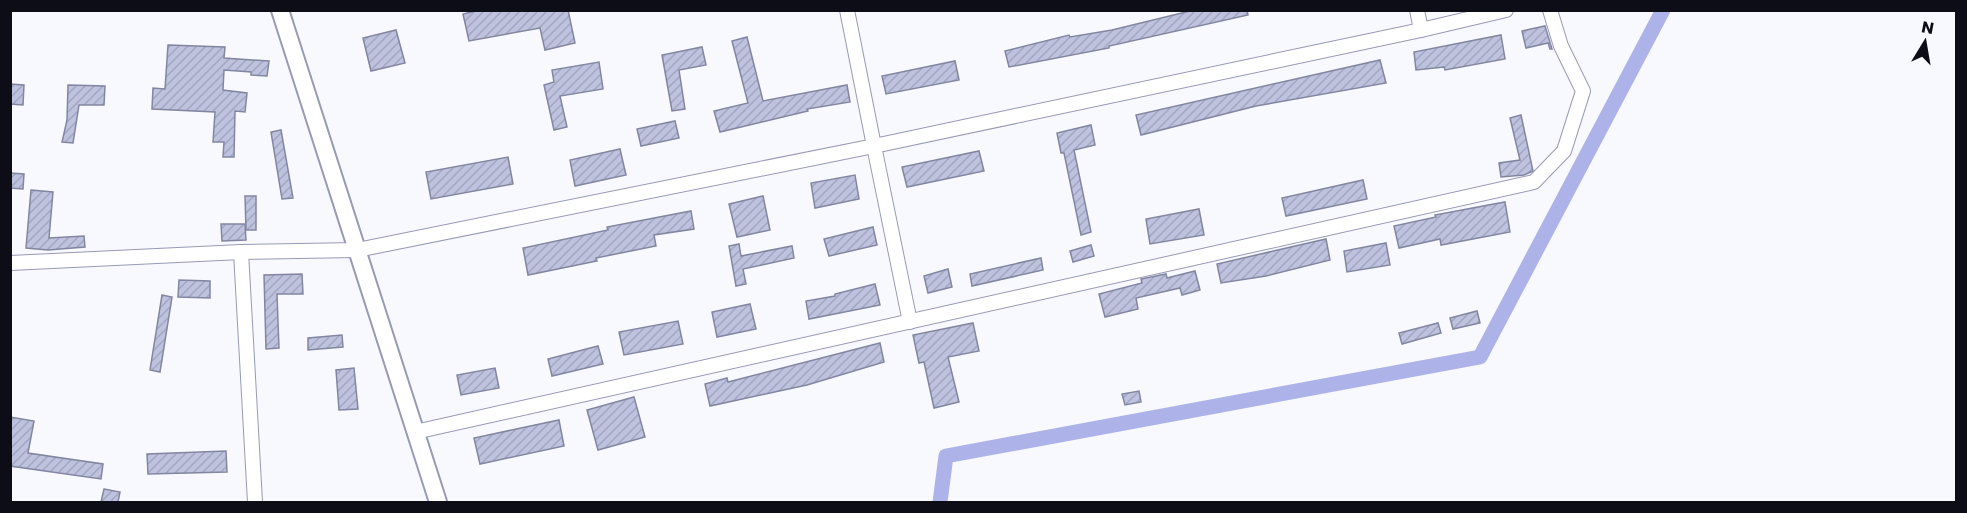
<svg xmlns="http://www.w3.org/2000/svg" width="1967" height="513" font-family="Poppins,sans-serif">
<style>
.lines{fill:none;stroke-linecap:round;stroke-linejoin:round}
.canal{stroke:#adb3e8;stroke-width:15}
.building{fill:url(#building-hatch);stroke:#8286a0;stroke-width:1.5}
.minor-casing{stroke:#969ab5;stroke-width:16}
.tertiary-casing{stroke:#969ab5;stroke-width:20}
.minor{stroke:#fff;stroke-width:14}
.tertiary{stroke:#fff;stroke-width:16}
</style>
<defs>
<pattern id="building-hatch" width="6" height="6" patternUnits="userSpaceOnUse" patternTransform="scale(1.5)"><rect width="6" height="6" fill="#bec2de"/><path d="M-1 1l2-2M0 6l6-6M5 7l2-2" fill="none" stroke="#a2a6be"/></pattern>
</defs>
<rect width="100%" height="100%" fill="#f8f9ff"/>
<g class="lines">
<polyline class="canal" points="940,502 946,456 1480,357 1663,10"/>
</g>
<g class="building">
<polygon points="480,10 568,10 575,43 545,50 540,28 469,41 463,14"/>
<polygon points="1194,10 1247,10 1248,15 1109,46 1109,48 1009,67 1005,51 1069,35 1070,37 1112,30"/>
<polygon points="1545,26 1552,49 1550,49 1548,43 1526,48 1522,31"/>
<polygon points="396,30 405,63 371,71 363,38"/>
<polygon points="1501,35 1505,59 1445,70 1444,67 1416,70 1414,52"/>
<polygon points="747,37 763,101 847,85 850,102 807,109 808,111 720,132 714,111 748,103 732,41"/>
<polygon points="168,45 225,47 224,58 269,61 267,76 251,75 251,72 224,70 223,90 247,93 245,112 235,111 234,157 223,157 224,142 213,142 215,112 152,109 153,88 165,89"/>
<polygon points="702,47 706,65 679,70 685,109 672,111 662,55"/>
<polygon points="1380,60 1386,83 1256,106 1141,135 1136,115"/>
<polygon points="955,61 959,80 886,94 882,76"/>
<polygon points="599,62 603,89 560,96 567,127 554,130 544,85 554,82 552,70"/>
<polygon points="10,84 24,85 23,105 10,104"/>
<polygon points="68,85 105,86 104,105 79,105 73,143 62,142 67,120"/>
<polygon points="1521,115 1533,171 1524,175 1501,177 1499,163 1520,160 1510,118"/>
<polygon points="675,121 679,138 641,146 637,129"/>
<polygon points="1091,125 1095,145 1074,150 1091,232 1081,235 1064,153 1061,153 1057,133"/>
<polygon points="281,130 293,198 282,199 271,132"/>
<polygon points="620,149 626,175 575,186 570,160"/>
<polygon points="979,151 984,171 907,187 902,167"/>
<polygon points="508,157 513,184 431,199 426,172"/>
<polygon points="10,173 24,174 23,189 10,188"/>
<polygon points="855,175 859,199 815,208 811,183"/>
<polygon points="1363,180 1367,199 1286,216 1282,198"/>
<polygon points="31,190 53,192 49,238 84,236 85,247 48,250 26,248"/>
<polygon points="245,196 256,196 256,230 246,230"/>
<polygon points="763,196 770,230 737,237 729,204"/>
<polygon points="1505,202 1510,232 1441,245 1440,239 1399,248 1394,226 1436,217 1435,215"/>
<polygon points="1199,209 1204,235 1150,244 1146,219"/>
<polygon points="691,211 694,229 654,235 656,246 596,258 597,261 528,275 523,248 608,230 607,227"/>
<polygon points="221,224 245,224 246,240 222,241"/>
<polygon points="873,227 877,245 829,256 824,239"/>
<polygon points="1326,239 1330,260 1266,276 1221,283 1217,264"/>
<polygon points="1386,243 1390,265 1347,272 1344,251"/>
<polygon points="739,244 741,256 792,246 794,258 743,269 746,284 736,286 729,246"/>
<polygon points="1091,245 1094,256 1073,262 1070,251"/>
<polygon points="1041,258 1043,270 972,286 970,274"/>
<polygon points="948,269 952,287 928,293 924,276"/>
<polygon points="1195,271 1200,290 1182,295 1180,288 1136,298 1138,309 1105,317 1099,294 1142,283 1141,279 1166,274 1167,278"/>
<polygon points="302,274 303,294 277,294 279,348 266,349 264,275"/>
<polygon points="179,280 210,281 210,298 178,297"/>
<polygon points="875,284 880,305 809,319 806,301 835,296 835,294"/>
<polygon points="162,295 172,297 160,372 150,370"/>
<polygon points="750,304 756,329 717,337 712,312"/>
<polygon points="1477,311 1480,323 1453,329 1450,318"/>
<polygon points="678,321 683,344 624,355 619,332"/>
<polygon points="973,323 979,351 948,357 959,402 934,408 924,362 919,363 913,335"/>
<polygon points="1438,323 1441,333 1402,344 1399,333"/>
<polygon points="342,335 343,347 308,350 308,338"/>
<polygon points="880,343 884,362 807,385 710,406 705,384 727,378 728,382"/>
<polygon points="598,346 603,364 552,376 548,359"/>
<polygon points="354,368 358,409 339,410 336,370"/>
<polygon points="495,368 499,388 461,395 457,375"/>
<polygon points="1139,391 1141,402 1125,405 1122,394"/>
<polygon points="634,397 645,437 598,450 587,410"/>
<polygon points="10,417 34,421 28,453 103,464 101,479 10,466"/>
<polygon points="559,420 564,446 480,464 474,438"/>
<polygon points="226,451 227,472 148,474 147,454"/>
<polygon points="104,489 120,492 118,502 101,502"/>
</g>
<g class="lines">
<defs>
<g id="minor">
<polyline points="847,10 874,146 1421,30"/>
<polyline points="1417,10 1421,30 1506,10"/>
<polyline points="241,252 357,250 874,146 910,322"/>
<polyline points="10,263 241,252 255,502"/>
<polyline points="415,432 1534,182 1564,151 1583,91 1561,46 1550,10"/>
</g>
<polyline id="tertiary" points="280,10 438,502"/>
</defs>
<use href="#minor" class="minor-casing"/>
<use href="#tertiary" class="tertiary-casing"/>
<use href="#minor" class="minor"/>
<use href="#tertiary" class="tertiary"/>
</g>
<rect width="1967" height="513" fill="none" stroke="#0c0d16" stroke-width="24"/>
<g transform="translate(1925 42) rotate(11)" stroke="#f8f9ff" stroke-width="4.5" paint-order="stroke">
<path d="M0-4.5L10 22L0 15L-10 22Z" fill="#0c0d16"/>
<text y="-9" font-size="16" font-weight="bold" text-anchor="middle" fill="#0c0d16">N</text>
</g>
</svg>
